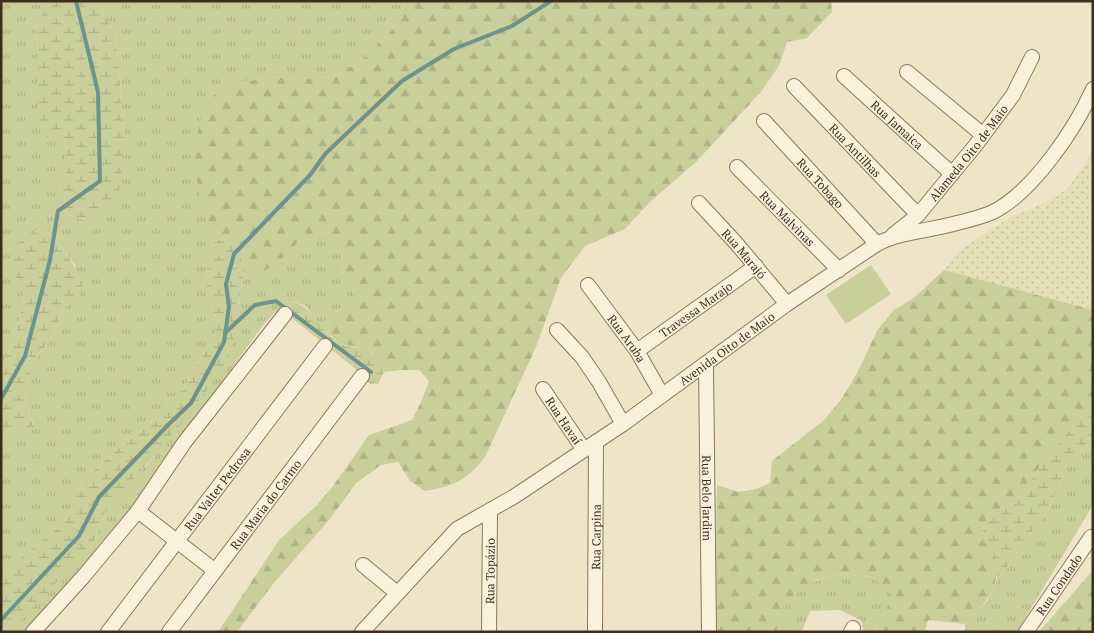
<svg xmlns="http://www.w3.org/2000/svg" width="1094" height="633" font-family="'PT Serif',serif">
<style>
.farmland{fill:url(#farmland-dots)}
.grass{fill:url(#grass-tufts)}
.forest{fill:url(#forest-firs)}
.wetland{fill:url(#wetland-marsh)}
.pitch{fill:#c9cf9b}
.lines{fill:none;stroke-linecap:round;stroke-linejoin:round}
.stream{stroke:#6f938a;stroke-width:4}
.minor-casing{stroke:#8d765c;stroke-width:16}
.minor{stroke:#faf1dc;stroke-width:14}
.labels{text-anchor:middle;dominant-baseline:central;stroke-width:4.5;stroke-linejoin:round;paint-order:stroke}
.street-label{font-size:12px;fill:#3d2e20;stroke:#f7eed8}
</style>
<defs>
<pattern id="farmland-dots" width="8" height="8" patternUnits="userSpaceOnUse" patternTransform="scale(1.25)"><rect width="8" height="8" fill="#e6deb5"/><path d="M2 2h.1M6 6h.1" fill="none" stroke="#c6bf9b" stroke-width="1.8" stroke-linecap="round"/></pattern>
<pattern id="grass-tufts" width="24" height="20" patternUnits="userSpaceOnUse" patternTransform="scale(1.25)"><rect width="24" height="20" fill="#c9cf9b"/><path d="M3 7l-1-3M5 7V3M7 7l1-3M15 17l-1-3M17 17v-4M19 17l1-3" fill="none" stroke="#aeb285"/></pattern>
<pattern id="forest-firs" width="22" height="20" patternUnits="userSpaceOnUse" patternTransform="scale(1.25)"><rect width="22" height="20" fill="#c9cf9b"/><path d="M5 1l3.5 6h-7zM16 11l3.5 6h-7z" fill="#aeb285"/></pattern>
<pattern id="wetland-marsh" width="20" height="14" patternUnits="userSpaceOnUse" patternTransform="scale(1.25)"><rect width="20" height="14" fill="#c9cf9b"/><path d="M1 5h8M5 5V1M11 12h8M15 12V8" fill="none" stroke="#aeb285"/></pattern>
</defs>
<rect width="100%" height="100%" fill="#f0e4c8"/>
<polygon class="farmland" points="1093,147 1093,310 944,270 960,250 1007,219 1051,200 1067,189 1087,162"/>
<g class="grass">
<polygon points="1,1 53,1 36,21 38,53 64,139 68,167 60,191 66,214 85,220 124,131 116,36 101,8 101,1 406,1 393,29 361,61 333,77 297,79 273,77 242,82 206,99 198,184 204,208 215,241 207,260 206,297 217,318 213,338 183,389 146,427 115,451 83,480 65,522 23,557 1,579 1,442 12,429 34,426 24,400 33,362 54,334 64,308 80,297 75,265 64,250 42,226 14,273 24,296 17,330 1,371"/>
<polygon points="324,233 345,235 342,276 352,288 353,298 342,308 330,315 328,333 319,325 306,306 294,302 288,302 282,305 263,325 142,494 27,632 8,632 93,544 105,513 124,490 155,456 239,304 243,281 259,272 274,267 303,237"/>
<polygon points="1093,440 1093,505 1017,632 965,632 965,624 987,601 997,580 1048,510 1061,483 1067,463"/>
<path d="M839,574L873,577L894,596L885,612L876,624L874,632H861L863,629L862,621L840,610L810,611L802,632H777C779,625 779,615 782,608C794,588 817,580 839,574Z"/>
</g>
<g class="forest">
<path d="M406,1H831L832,12L807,38L787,42L779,66L760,93L696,162L649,203L625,229L585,246L561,278L536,347L485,457C466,481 454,486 425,491L410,481L398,462L381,465L356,483L329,520L273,584L237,632H218L279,540L316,506L333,486L369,435L412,420L422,400L429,381L419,370H401L384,372L372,353L364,348L340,344L328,333L330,315L342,308L353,297L352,288L342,277L344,235L324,233L303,237L274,267L259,272L243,281L242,256L246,241L229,237L215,241C206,214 194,184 195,153C195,137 202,116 206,99L241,82L273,77L297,79L333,77L361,61L393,29Z"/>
<path d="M944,270L1093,310V403L1044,460L1016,503L989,513L982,530C986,539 994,549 996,559C1001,589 984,604 965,624L928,620L925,632H874L876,624L885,612L893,595L873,577L839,574L818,580L796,592L782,609L777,632H714L717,485L738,492L756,489L770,483L772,461L824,420L842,398L857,373L878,329L894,310L915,297Z"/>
<polygon points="1093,570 1093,632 1039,632"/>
</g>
<g class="wetland">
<polygon points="53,1 101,1 101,8 116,36 124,131 121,186 112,205 85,220 66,214 60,191 68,167 64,139 46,137 37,117 38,53 36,21"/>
<polygon points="42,226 64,250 83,280 80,297 64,308 54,334 33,362 24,400 34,427 12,429 1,442 1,371 17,330 24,296 14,273 14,255 19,242"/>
<polygon points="229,237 246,241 242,256 243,281 239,304 238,328 225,364 191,413 105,513 93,544 17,624 8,632 1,632 1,579 22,557 65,522 83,480 115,451 146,427 183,389 213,338 217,318 206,297 207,260 215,241"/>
<path d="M288,302C313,301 320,334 341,344C348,347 357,347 364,348C373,351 379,364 384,372L378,384H371L365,380L366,377L279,308Z"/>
<polygon points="1093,403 1093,440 1067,463 1061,483 1048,510 997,580 995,557 982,530 989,513 1016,503 1044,460"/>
</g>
<polygon class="pitch" points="871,265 891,294 846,324 826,295"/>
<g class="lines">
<g class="stream">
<polyline points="225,333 255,305 276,301 371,372"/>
<polyline points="1,399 25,356 50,260 58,211 100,181 98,92 76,1"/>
<polyline points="1,620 79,536 99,497 168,425 191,403 224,342 229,307 226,284 234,254 310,175 326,153 402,81 454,49 512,26 551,1"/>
</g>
<defs>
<g id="minor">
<polyline points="907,72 983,135"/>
<path id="s1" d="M844,76L952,174"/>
<path id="s2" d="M794,86L918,215"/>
<path id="s3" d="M764,121L877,244"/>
<path id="s4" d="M737,167L839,270"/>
<path id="s5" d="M699,203L736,243L787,304"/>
<path id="s6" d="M893,235L918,215L975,146L1013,95L1032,57"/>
<path id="s7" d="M588,285L637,351L662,395"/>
<polyline points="557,330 582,357 599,382 623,424"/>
<path id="s8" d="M637,351L756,266"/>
<path id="s9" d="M706,364L709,632"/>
<path id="s10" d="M543,389L584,450"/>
<polyline points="138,511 214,570"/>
<polyline points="363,565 397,593"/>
<polyline points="33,632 83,577 138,511 184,443 285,314"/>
<path id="s11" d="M108,632L325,346"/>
<path id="s12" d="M169,632L362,376"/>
<path id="s13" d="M362,632L457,529L515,496L623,424L787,304L877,244C902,231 930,231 957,223C969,220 982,217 993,212C1033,192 1075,129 1093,89"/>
<path id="s14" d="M489,632L490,510"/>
<path id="s15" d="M595,632L596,442"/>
<polyline points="851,632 853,628"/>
<path id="s16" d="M1026,632L1091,537"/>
</g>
</defs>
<use href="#minor" class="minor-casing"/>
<use href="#minor" class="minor"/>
</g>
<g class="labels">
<g class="street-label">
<text stroke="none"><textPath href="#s1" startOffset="72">Rua Jamaica</textPath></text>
<text stroke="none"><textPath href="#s2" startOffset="89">Rua Antilhas</textPath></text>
<text stroke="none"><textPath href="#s6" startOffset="112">Alameda Oito de Maio</textPath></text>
<text stroke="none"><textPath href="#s3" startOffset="84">Rua Tobago</textPath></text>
<text stroke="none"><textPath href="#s4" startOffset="72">Rua Malvinas</textPath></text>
<text stroke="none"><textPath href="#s5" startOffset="68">Rua Marajó</textPath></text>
<text stroke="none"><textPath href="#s8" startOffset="72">Travessa Marajo</textPath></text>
<text stroke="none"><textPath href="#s7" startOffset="66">Rua Aruba</textPath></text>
<text stroke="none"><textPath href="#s13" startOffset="465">Avenida Oito de Maio</textPath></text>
<text stroke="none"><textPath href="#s10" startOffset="38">Rua Havaí</textPath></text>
<text stroke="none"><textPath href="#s11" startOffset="180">Rua Valter Pedrosa</textPath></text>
<text stroke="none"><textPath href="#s9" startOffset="134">Rua Belo Jardim</textPath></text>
<text stroke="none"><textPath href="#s12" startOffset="160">Rua Maria do Carmo</textPath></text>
<text stroke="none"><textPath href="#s15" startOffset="95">Rua Carpina</textPath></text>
<text stroke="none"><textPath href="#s14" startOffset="61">Rua Topázio</textPath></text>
<text stroke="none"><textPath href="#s16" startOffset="58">Rua Condado</textPath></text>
</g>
</g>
<rect width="1094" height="633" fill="none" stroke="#3d2e20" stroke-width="5"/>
</svg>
